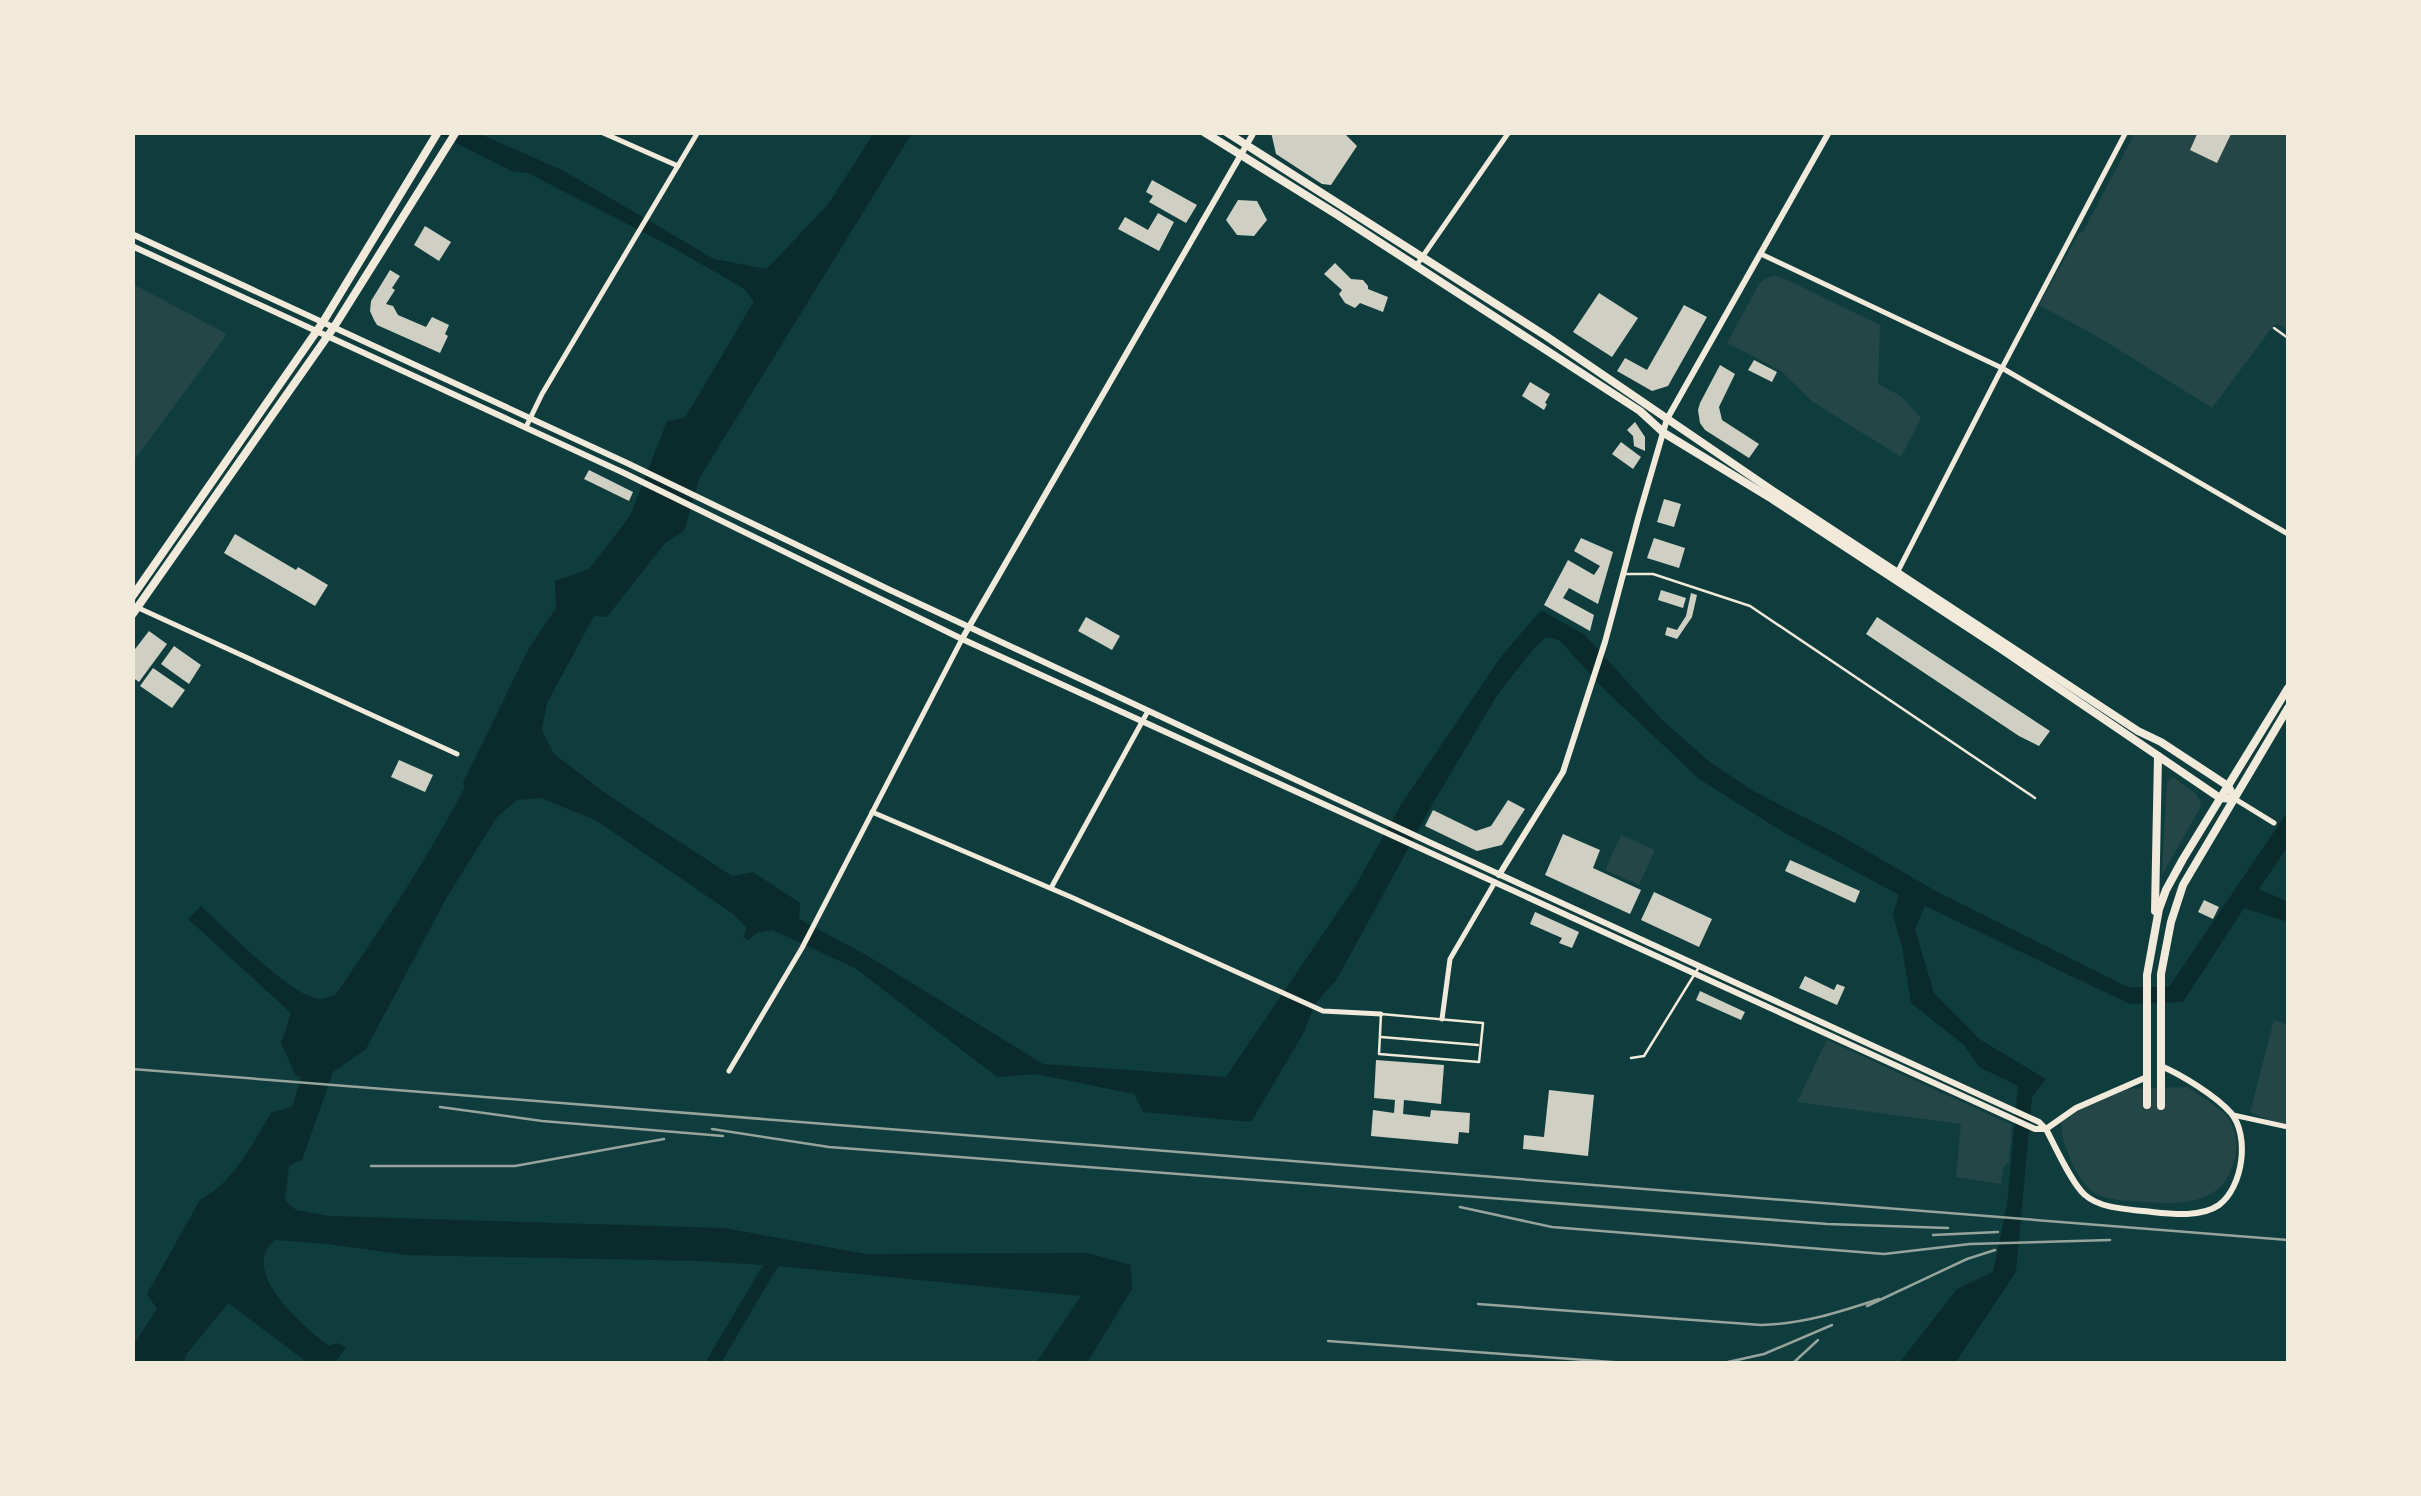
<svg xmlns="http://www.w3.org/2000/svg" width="2421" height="1496" font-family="Inter,sans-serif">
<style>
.green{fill:#244646}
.water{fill:#0a2a2b}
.building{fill:#cfcfc3}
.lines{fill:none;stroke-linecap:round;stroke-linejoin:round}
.service{stroke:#f1e9da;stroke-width:2.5}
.minor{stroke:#f1e9da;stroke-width:5}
.tertiary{stroke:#f1e9da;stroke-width:6}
.secondary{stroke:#f1e9da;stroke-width:8}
.primary{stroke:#f1e9da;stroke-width:8}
.rail{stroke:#97a49c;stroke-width:2.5}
</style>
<rect width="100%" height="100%" fill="#0f3d3e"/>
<g class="green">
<polygon points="2135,133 2288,133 2288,331 2278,324 2274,325 2212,408 2100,338 2039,305 2079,233 2083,232"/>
<polygon points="1775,276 1785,279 1880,325 1878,384 1901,396 1921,418 1901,457 1813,402 1781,371 1727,343 1759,284 1766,278"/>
<polygon points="133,284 227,334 133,462"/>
<polygon points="2173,777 2195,793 2201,802 2200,808 2162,875 2167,782"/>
<polygon points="1621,835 1655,850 1639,885 1605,870"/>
<polygon points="2274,1020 2288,1025 2288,1124 2270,1121 2250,1112"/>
<polygon points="1827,1040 2012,1125 2009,1161 2003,1168 2001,1184 1956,1177 1961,1124 1797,1102"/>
<path d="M2188,1087C2200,1096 2216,1105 2226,1115C2234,1125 2238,1140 2236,1152C2228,1203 2189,1205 2146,1202C2129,1201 2108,1201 2093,1192C2077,1181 2061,1142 2061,1123L2079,1110L2127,1089Z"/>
</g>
<path class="water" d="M436,133H478L564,171L714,259L767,269L829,203L874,133H912L700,477L684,531L665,543L607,617L594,616L547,703L542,730L554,754L608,795L732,876L753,872L800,903L799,919L868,956L1043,1064L1226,1077L1356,885L1402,803L1500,658L1541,610L1585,635L1661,719L1711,763L1755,792L1841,836L1934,890L2128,987H2169L2288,811V846L2259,889L2288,902V922L2244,908L2183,1002L2130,1004L1925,906L1915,929L1934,993L1979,1039L2046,1079L2032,1097L2016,1272L1955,1363H1899L1957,1289L1993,1272L2007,1205L2018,1086L1979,1067L1964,1045L1911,1003L1902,947L1893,914L1899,895L1783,832L1699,779L1607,692L1559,640L1546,637L1535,647L1498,694L1432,805L1337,979L1315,1004L1303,1034L1251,1122L1143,1112L1134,1094L1036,1074L997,1077L855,968L772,930L757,933L748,940L743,937L747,928L733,914L597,821L541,798L517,800L497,817L447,897L366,1049L333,1072L302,1160L289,1166L285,1200L296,1210L330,1216L724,1228L866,1254L1087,1253L1131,1265L1132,1289L1087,1363H1036L1081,1296L778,1266L721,1363H705L763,1265L699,1261L406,1255L328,1244L275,1240C237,1271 305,1328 329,1346L337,1343L346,1347L337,1360L341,1363H308L228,1303L186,1355L184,1363H133L132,1347L157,1309L147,1294L200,1200C235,1182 252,1143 272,1112L292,1107L301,1077L296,1076L281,1043L291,1013L188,919L201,906C223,926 294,1000 321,999C324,999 334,995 336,994C383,926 427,859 465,787L463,783L529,648L556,608L555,581L589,569L630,516L667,421L685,418L754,301L743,288L668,245L528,173L511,171Z"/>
<g class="building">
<polygon points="1271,132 1343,132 1357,146 1331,185 1322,184 1276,154"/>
<polygon points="2198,132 2232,132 2217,163 2190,150"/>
<polygon points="1152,180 1197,205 1186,223 1149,202 1153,196 1146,192"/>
<polygon points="1238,200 1257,201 1267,220 1254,236 1237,235 1226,220"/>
<polygon points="1158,213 1174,222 1159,251 1118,229 1125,217 1148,230"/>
<polygon points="425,226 451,242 439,261 414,245"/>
<polygon points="1335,263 1351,279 1363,280 1368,286 1368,289 1388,297 1383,312 1360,303 1355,308 1345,303 1339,294 1342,290 1324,274"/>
<polygon points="390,270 400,276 392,288 395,290 386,304 393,306 398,315 426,327 432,317 449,325 445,334 448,336 440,353 377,325 374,320 370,311 371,301"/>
<polygon points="1599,293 1638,318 1612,357 1573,332"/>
<polygon points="1684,305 1707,317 1668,386 1652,391 1617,371 1625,358 1647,370"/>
<polygon points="1754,360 1777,372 1772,382 1748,370"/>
<polygon points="1720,365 1735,374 1719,407 1722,420 1759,444 1749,458 1705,430 1700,423 1698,410 1700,403"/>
<polygon points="1530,382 1550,394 1545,403 1547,404 1544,410 1522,396"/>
<polygon points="1635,422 1645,437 1645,451 1634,446 1633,436 1627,430"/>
<polygon points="1621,442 1641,457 1633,469 1612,454"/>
<polygon points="589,470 633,492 629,501 584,479"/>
<polygon points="1664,499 1681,504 1674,527 1657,522"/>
<polygon points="235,534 296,570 298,567 328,585 315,606 224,553"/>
<polygon points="1581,538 1613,552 1598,604 1569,588 1563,598 1594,615 1590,631 1544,605 1568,560 1594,575 1600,566 1574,551"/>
<polygon points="1654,538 1685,548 1679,568 1647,558"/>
<polygon points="1661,590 1686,598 1683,608 1658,600"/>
<polygon points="1691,593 1697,595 1692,617 1677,639 1665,635 1667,627 1677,630 1686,616"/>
<polygon points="1086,617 1120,636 1112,650 1078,631"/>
<polygon points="1877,617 2050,731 2039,746 2019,736 1866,634"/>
<polygon points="149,631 167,644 139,682 132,677 132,653"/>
<polygon points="174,646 201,665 189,684 161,664"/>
<polygon points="153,668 185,690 172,708 140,686"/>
<polygon points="399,760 433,775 425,792 391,777"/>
<polygon points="1508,800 1525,809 1502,845 1477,851 1425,826 1433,810 1476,831 1491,826"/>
<polygon points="1563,834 1600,850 1593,868 1641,890 1630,914 1545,875"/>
<polygon points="1790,860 1860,891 1855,903 1785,871"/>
<polygon points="1654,892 1712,919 1699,947 1641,920"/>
<polygon points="2204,900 2219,907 2213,919 2198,912"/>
<polygon points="1535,912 1579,932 1572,948 1559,943 1562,938 1530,924"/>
<polygon points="1805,976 1834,990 1837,984 1845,987 1837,1005 1799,988"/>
<polygon points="1700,991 1745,1012 1741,1020 1696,1000"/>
<polygon points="1376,1060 1444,1065 1441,1104 1404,1100 1403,1114 1430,1117 1431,1110 1470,1113 1469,1133 1459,1132 1458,1144 1371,1136 1373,1110 1394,1113 1395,1100 1374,1098"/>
<polygon points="1549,1090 1594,1095 1588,1156 1523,1149 1524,1135 1544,1137"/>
</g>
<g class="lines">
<g class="service">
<polyline points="2274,328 2288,338"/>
<polyline points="1625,574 1653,574 1750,606 2035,798"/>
<polygon points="1381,1014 1483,1023 1479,1062 1379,1054"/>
<polyline points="1381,1037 1478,1045"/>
<polyline points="1631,1058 1644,1056 1699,967"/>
</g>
<g class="minor">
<polyline points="601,132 678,166"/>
<polyline points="1761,254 2002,368 2288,534"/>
<polyline points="1416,266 1509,132"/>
<polyline points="526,427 542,394 698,132"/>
<polyline points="1897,573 2002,368 2126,132"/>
<polyline points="132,605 457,754"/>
<polyline points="2235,799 2274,823"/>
<polyline points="872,812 1071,897 1323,1011 1381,1014"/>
<polyline points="1051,888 1148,711"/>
<polyline points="1442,1019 1450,959 1495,882"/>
<polyline points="729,1071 802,948 962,639"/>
<polyline points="2233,1115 2288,1127"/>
</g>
<g class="tertiary">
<path d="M132,234L627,463L890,590L1431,843L2039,1122L2046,1129C2055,1146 2072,1184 2085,1195C2100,1208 2124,1209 2143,1211C2165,1213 2199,1219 2219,1205C2243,1187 2250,1136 2231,1113C2216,1096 2182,1075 2161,1066"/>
<polyline points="132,246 624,473 962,639 2035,1129 2046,1129 2076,1108 2147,1077"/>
<polyline points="962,639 1254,132"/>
<polyline points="1499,875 1563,772 1605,642 1639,515 1667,419 1829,132"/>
</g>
<g class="secondary">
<polyline points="1204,132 1336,214 1640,411 1664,433 1769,497 2004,651 2220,798 2235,799"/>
<polyline points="1226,132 1546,336 1773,491 2138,731 2161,742 2228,786 2235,799"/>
<polyline points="2155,911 2158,756"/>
<polyline points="2147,1105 2147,975 2159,909 2166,890 2183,859 2288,688"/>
<polyline points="2161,1106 2161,974 2171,922 2183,885 2288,708"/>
</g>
<g class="primary">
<polyline points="132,597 323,322 438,132"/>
<polyline points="132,615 334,327 456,132"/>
</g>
<g class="rail">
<polyline points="132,1069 2288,1240"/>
<polyline points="440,1107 542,1121 723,1136"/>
<polyline points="712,1129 829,1147 1827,1224 1948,1228"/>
<polyline points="371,1166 515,1166 664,1139"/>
<polyline points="1460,1207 1552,1227 1884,1254 1970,1244 2110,1240"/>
<polyline points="1933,1235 1998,1232"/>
<path d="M1478,1304L1761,1325C1803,1324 1840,1312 1879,1299"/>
<polyline points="1867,1306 1967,1259 1995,1250"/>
<polyline points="1328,1341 1639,1364"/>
<polyline points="1719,1364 1764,1354 1832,1325"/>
<polyline points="1792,1364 1818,1340"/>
</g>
</g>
<rect width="2421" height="1496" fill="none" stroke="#f1e9da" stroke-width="270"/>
</svg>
